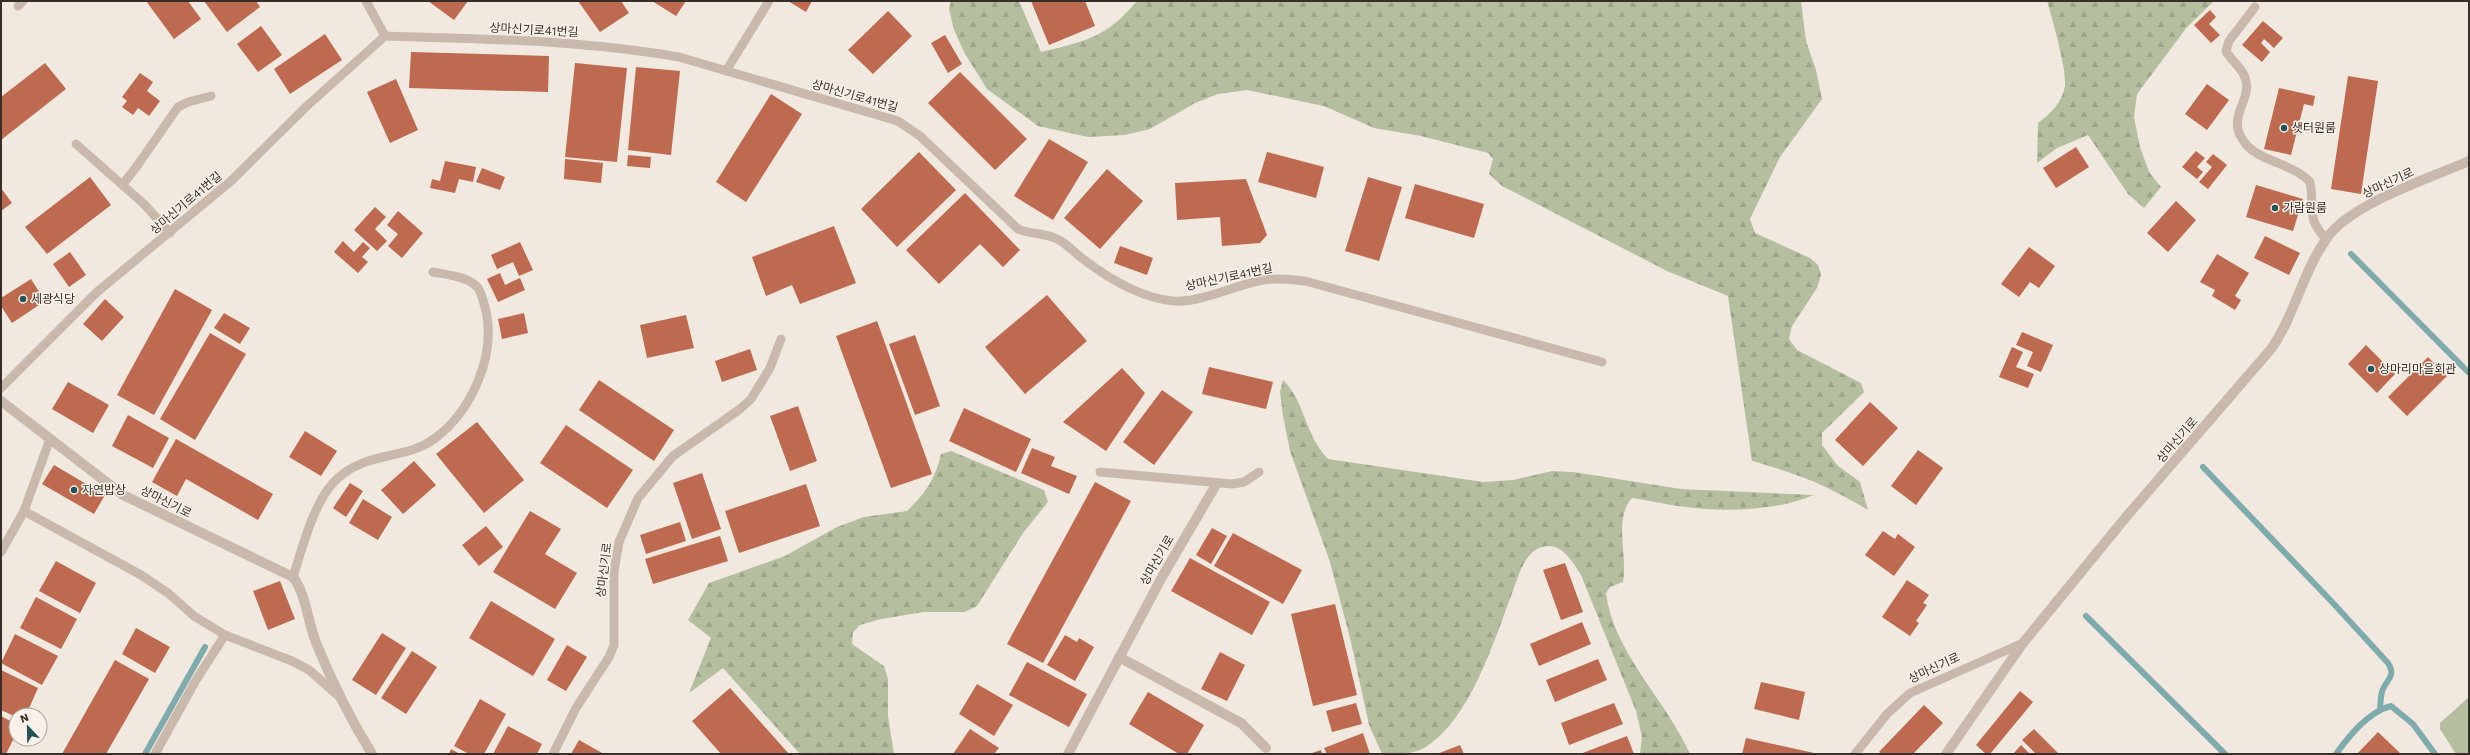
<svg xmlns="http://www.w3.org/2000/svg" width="2470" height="755" font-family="'Work Sans','Noto Sans KR',sans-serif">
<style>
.forest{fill:url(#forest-firs)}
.garden{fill:#b5bfa0}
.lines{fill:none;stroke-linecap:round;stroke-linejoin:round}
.stream{stroke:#80abac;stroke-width:6}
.building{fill:#bd6a51}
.lane{stroke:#c8b9ac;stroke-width:9}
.street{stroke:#c8b9ac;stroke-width:10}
.poi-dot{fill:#235356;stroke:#f9f2eb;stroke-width:1.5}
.labels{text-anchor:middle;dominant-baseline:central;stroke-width:3;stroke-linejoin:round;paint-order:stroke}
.street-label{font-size:12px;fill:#372e2a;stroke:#f9f2eb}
.poi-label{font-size:12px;fill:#372e2a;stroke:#f9f2eb;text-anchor:start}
</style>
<defs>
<pattern id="forest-firs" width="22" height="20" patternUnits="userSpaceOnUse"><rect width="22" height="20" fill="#b5bfa0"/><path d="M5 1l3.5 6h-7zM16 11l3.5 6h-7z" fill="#9ca48a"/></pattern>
</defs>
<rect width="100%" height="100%" fill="#f1e8df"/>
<g class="forest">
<path d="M951,1H1019L1041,52C1086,41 1106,38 1137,1H1801L1806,41L1816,70L1822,99L1780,157L1750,219L1755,233L1810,258L1818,265L1821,275L1817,288L1792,326L1789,339L1797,350L1861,383L1864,392L1822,433V445L1837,465L1860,482L1868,510C1827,485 1799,474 1752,461L1728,296L1667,271L1502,186L1489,174L1493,159L1488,153L1421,136L1374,128L1324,106L1247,90L1218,94L1195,103L1150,129L1124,135L1088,137L1038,126L987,89L965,54L954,30L949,9Z"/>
<path d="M2047,1H2214L2187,27L2137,94L2134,117L2140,147L2149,172L2161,187L2144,208L2128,194L2088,135L2057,148L2037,163L2038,123C2051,113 2062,103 2065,86C2067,70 2052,18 2047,1Z"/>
<path d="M1283,380C1305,401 1304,434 1328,459L1483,482L1513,480L1552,471L1573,472L1681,489L1814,495C1773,512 1721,512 1678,506C1663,504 1648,500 1632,498C1613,519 1628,556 1623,582L1610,587L1606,593C1613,652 1666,700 1690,754H1640L1642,737L1636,711L1581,575C1571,559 1559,538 1537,549C1522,557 1516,584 1510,599C1492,646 1470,718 1426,747C1412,755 1397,754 1382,754L1369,725L1351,642L1330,562L1290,451L1283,416L1280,392Z"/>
<path d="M951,451L1044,490L1048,502L1023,533L977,606L965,612H924L881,619L860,625L853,632L852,644L884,666L888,679V716L894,754H800L723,668L689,693L711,638L688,620L709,583L785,556L837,527L864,517L907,511C926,493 935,479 941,454Z"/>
</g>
<polygon class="garden" points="2469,697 2469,754 2456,754 2440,729 2440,723"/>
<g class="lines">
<g class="stream">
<polyline points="2351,254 2469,373"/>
<path d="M2203,467L2333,603L2388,663C2396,676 2388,678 2383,689C2380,695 2381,703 2380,709"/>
<polyline points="2086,616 2225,754"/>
<polyline points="145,754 205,647"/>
<path d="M2336,754C2349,736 2368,712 2391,706L2413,724L2435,754"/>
</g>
</g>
<g class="building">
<polygon points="146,1 188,1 201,19 174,39"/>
<polygon points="204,1 256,1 260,7 227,32"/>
<polygon points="428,1 468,1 454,20"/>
<polygon points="578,1 621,1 629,13 600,32"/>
<polygon points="652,1 686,1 676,16"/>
<polygon points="788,1 812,1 806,12"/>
<polygon points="1031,1 1085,1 1095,26 1049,45"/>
<polygon points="2210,10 2216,17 2209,24 2220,35 2211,43 2194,25"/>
<polygon points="888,11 912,36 873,74 848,50"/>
<polygon points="2263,21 2283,38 2274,48 2264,39 2261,43 2270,52 2262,62 2242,45"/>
<polygon points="261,26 282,55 258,72 237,44"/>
<polygon points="325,34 342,60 290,94 274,69"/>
<polygon points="945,35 962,64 948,73 931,43"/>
<polygon points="411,52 549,56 548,92 409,88"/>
<polygon points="45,63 66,89 1,140 1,97"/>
<polygon points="575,63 627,68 617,162 565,157"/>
<polygon points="636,67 680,71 671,155 628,150"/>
<polygon points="960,72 1027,139 995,170 928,103"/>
<polygon points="140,73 153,82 147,91 160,101 149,116 138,108 133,115 122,107 127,101 122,97"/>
<polygon points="2348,76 2378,81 2361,194 2331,189"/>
<polygon points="396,79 418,130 390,143 367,92"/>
<polygon points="2207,84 2229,100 2207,130 2185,114"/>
<polygon points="2279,88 2315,96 2313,106 2304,104 2291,155 2264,149"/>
<polygon points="771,94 802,114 746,202 716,182"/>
<polygon points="1049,139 1088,162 1053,220 1014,196"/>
<polygon points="2076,147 2089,167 2056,188 2043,168"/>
<polygon points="2196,151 2205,158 2197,167 2203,172 2197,179 2182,167"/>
<polygon points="919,152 956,190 897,247 861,209"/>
<polygon points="1267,152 1324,167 1316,198 1258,182"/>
<polygon points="2213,154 2227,165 2208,189 2199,182 2212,167 2206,162"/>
<polygon points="628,155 651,157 650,168 627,166"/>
<polygon points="565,159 603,163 601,183 564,179"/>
<polygon points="445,161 476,167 473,182 459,179 455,193 430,188 432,179 440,181"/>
<polygon points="482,168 505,177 500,190 476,182"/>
<polygon points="1107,169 1143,201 1100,249 1064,218"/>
<polygon points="90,177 111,205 47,254 25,227"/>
<polygon points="1368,177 1402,187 1379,261 1345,251"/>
<polygon points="1246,179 1267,235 1260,243 1222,246 1220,217 1177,220 1175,183"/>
<polygon points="1415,184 1484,204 1474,238 1405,218"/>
<polygon points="2256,185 2303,199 2293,231 2246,217"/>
<polygon points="1,188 12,203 1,211"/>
<polygon points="965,193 1020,250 1003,267 980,244 939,284 906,250"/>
<polygon points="2176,201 2196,220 2168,252 2147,233"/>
<polygon points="375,207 386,217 375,229 387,241 377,251 354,230"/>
<polygon points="398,211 423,233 402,258 388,246 398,234 387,225"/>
<polygon points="834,226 856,283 800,304 792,285 766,296 752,257"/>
<polygon points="2265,236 2300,253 2289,275 2254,258"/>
<polygon points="343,241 354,252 363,242 370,248 362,257 368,262 358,273 334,252"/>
<polygon points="520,242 533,270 519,276 513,262 497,269 491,255"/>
<polygon points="1120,246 1153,258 1147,275 1114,263"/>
<polygon points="2029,247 2055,266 2039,288 2030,282 2019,297 2001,284"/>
<polygon points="70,252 86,275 69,287 53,264"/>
<polygon points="2217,254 2249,273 2235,296 2241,300 2235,310 2212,296 2215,290 2200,282"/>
<polygon points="500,273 505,285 520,278 525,290 498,302 487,279"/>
<polygon points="31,279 45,301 12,323 1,306 1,298"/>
<polygon points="175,289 212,310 154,415 117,395"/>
<polygon points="1047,295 1087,341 1025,394 985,347"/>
<polygon points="105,299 124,317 102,341 83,324"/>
<polygon points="224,313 250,328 240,344 214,328"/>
<polygon points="524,313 528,333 502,339 498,319"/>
<polygon points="686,315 694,348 647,358 640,325"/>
<polygon points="877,321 932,474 891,488 836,336"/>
<polygon points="2022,332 2053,345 2041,372 2027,366 2033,352 2016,345"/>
<polygon points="210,333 246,354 195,440 160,419"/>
<polygon points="915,335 940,406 915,415 889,344"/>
<polygon points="2366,345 2395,374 2377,393 2348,364"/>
<polygon points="2012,347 2023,352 2016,367 2034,374 2028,388 1999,377"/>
<polygon points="750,349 757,370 722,382 715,361"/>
<polygon points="2428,357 2447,376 2407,416 2388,397"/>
<polygon points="1209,367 1273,382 1266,409 1202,394"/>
<polygon points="1122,368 1145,393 1106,451 1063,422"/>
<polygon points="599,380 674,430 654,461 579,410"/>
<polygon points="68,382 109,405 93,433 52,409"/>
<polygon points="1162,390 1193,412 1154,465 1123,442"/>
<polygon points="1870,402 1898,428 1863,466 1835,440"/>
<polygon points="798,406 817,461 790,471 770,416"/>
<polygon points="964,408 1031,439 1016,472 949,441"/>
<polygon points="128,415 169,438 153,468 112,446"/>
<polygon points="477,422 524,480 484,513 436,454"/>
<polygon points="566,425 633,470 607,508 540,463"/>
<polygon points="305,431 337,451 321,476 289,457"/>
<polygon points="176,439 273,494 258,520 186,479 177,496 152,482"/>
<polygon points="1032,448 1055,457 1051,466 1077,476 1069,494 1021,473"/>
<polygon points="1918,450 1943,468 1916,505 1891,486"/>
<polygon points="414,461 436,485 403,514 381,490"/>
<polygon points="54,465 105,495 94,514 42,484"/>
<polygon points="702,473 721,529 692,539 673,483"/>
<polygon points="1095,482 1131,501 1043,663 1007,644"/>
<polygon points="350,483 363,491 346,517 333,508"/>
<polygon points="806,484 820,526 739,553 725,511"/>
<polygon points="363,499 392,517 378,540 349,523"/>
<polygon points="530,511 561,529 545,554 577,573 555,609 493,572"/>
<polygon points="680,522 686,541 646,554 640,535"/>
<polygon points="486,526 503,547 479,566 462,545"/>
<polygon points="1212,528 1227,536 1211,564 1196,555"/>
<polygon points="1883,531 1895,539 1898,534 1915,547 1894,576 1865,555"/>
<polygon points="1233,533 1302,570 1283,604 1214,566"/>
<polygon points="720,536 728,561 653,584 645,559"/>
<polygon points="1190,558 1270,602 1252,635 1171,591"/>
<polygon points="56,561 96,583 80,613 39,591"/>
<polygon points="1565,563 1583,612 1561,620 1543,570"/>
<polygon points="1907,580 1929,595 1923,603 1927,605 1916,621 1919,623 1910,636 1882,617"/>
<polygon points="280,581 295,619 268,630 253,591"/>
<polygon points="36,597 77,619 61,649 20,628"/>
<polygon points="491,601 555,639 533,676 469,638"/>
<polygon points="1335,604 1357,695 1313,706 1291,614"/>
<polygon points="1582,622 1591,644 1539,666 1530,644"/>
<polygon points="136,628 170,647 155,673 122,654"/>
<polygon points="382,633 406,648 376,695 352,680"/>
<polygon points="15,634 58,656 42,685 1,663"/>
<polygon points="1065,635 1077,642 1079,638 1094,647 1075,681 1047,665"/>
<polygon points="567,645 587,657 566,691 547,680"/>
<polygon points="412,651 437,667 406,714 381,698"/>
<polygon points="1220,652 1245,665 1227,701 1201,689"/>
<polygon points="1598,659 1607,680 1555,702 1546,680"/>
<polygon points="115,660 149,679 106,754 62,754"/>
<polygon points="1027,662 1087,694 1069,727 1009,695"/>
<polygon points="1,670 38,688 26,715 16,715 16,717 1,710"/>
<polygon points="1761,682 1805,692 1799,720 1754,709"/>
<polygon points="977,684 1013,705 994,736 959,714"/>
<polygon points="730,688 789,754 721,754 692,721"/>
<polygon points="2020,691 2033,702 1990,754 1986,754 1976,745"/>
<polygon points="1148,692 1204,725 1187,754 1179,754 1129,724"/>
<polygon points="480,699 506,714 484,754 469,754 454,746"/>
<polygon points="1356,703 1362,724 1332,732 1326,711"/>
<polygon points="1614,703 1623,724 1569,745 1561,723"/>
<polygon points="1924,705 1943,723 1913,754 1882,754 1879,752"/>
<polygon points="1,716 16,724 16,734 6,754 1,754"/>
<polygon points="508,726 542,744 537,754 493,754"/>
<polygon points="970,729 999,748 994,754 953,754"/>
<polygon points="2034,729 2059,754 2036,754 2022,740"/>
<polygon points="2378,732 2401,754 2357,754"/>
<polygon points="1363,733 1370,754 1327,754 1324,748"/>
<polygon points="1627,736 1634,754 1580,754"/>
<polygon points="1746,738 1814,753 1814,754 1742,754"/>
<polygon points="579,740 604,754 571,754"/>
<polygon points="1460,745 1464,754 1437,754"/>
<polygon points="2021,745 2030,754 2013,754"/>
<polygon points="451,749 460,754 449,754"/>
<polygon points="1321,750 1322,754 1309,754"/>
</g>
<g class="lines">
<g class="lane">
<polyline points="366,1 385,36"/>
<polyline points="18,6 23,1"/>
<path d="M2255,7L2229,41L2226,51C2232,62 2244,69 2246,81C2251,102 2225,118 2245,143C2258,161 2292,163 2310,182C2315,208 2305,216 2326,239"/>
<polyline points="726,71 769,1"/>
<polyline points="76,144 144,204 170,233"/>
<polyline points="123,184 137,166 178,107 188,102 211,96"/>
<path d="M1,388L97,292L231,181L308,105L385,36C484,39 582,40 679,57L898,121L920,136L1018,229C1031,235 1046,232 1059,240C1068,245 1075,253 1083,259C1108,278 1141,298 1173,301C1201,303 1235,285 1263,280C1277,278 1291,279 1305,281L1602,362"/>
<polyline points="50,439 24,511 141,575 168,593 194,616 225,635"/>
<polyline points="1100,472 1232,484 1244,482 1259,472"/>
<polyline points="1,552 24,511"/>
<path d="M293,577C302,549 313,505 333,483C363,450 404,461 434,439C471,412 496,357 486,311C484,304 482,294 478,288C468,276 447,275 433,272"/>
<polyline points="155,754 196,680 225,635 292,661 309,670 341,698"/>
<polyline points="553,754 576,708 609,657 614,645 614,571 619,542 638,498 673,456 740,409 751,399 770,368 781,339"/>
<polyline points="1855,754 1887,714 1910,693 2023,643"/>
</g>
<g class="street">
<path d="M1,401L123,495L293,577C306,593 308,624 317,645C332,682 351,720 372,754"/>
<polyline points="1119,657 1241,723 1266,748"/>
<polyline points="1068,754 1162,577 1217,483"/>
<path d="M1946,754L2023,643L2126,517L2271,349C2295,315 2303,271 2327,238C2350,204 2430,178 2469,161"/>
</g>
</g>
<g class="poi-dot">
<circle cx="2284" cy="128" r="4"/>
<circle cx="2275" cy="208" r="4"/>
<circle cx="23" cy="299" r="4"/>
<circle cx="2371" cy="369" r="4"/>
<circle cx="74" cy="490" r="4"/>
</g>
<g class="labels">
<g class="street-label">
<text transform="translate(534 30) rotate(3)">상마신기로41번길</text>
<text transform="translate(855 96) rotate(16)">상마신기로41번길</text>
<text transform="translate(2388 183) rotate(-25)">상마신기로</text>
<text transform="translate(186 203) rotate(-40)">상마신기로41번길</text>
<text transform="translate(1229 277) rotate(-12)">상마신기로41번길</text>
<text transform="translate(2177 440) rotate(-49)">상마신기로</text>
<text transform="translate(166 502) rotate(27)">상마신기로</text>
<text transform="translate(1157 560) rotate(-60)">상마신기로</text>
<text transform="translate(604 570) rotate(-83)">상마신기로</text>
<text transform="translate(1934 668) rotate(-25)">상마신기로</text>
</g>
<g class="poi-label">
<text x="2292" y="128">샛터원룸</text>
<text x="2283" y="208">가람원룸</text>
<text x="31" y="299">세광식당</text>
<text x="2379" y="369">상마리마을회관</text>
<text x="82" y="490">자연밥상</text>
</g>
</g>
<rect width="2470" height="755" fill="none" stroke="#372e2a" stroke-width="4"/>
<g transform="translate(28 727) rotate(338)"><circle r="19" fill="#f9f2eb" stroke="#aba49e"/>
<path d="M0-3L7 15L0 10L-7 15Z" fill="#235356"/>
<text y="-6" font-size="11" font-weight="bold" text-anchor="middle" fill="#372e2a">N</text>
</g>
</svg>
